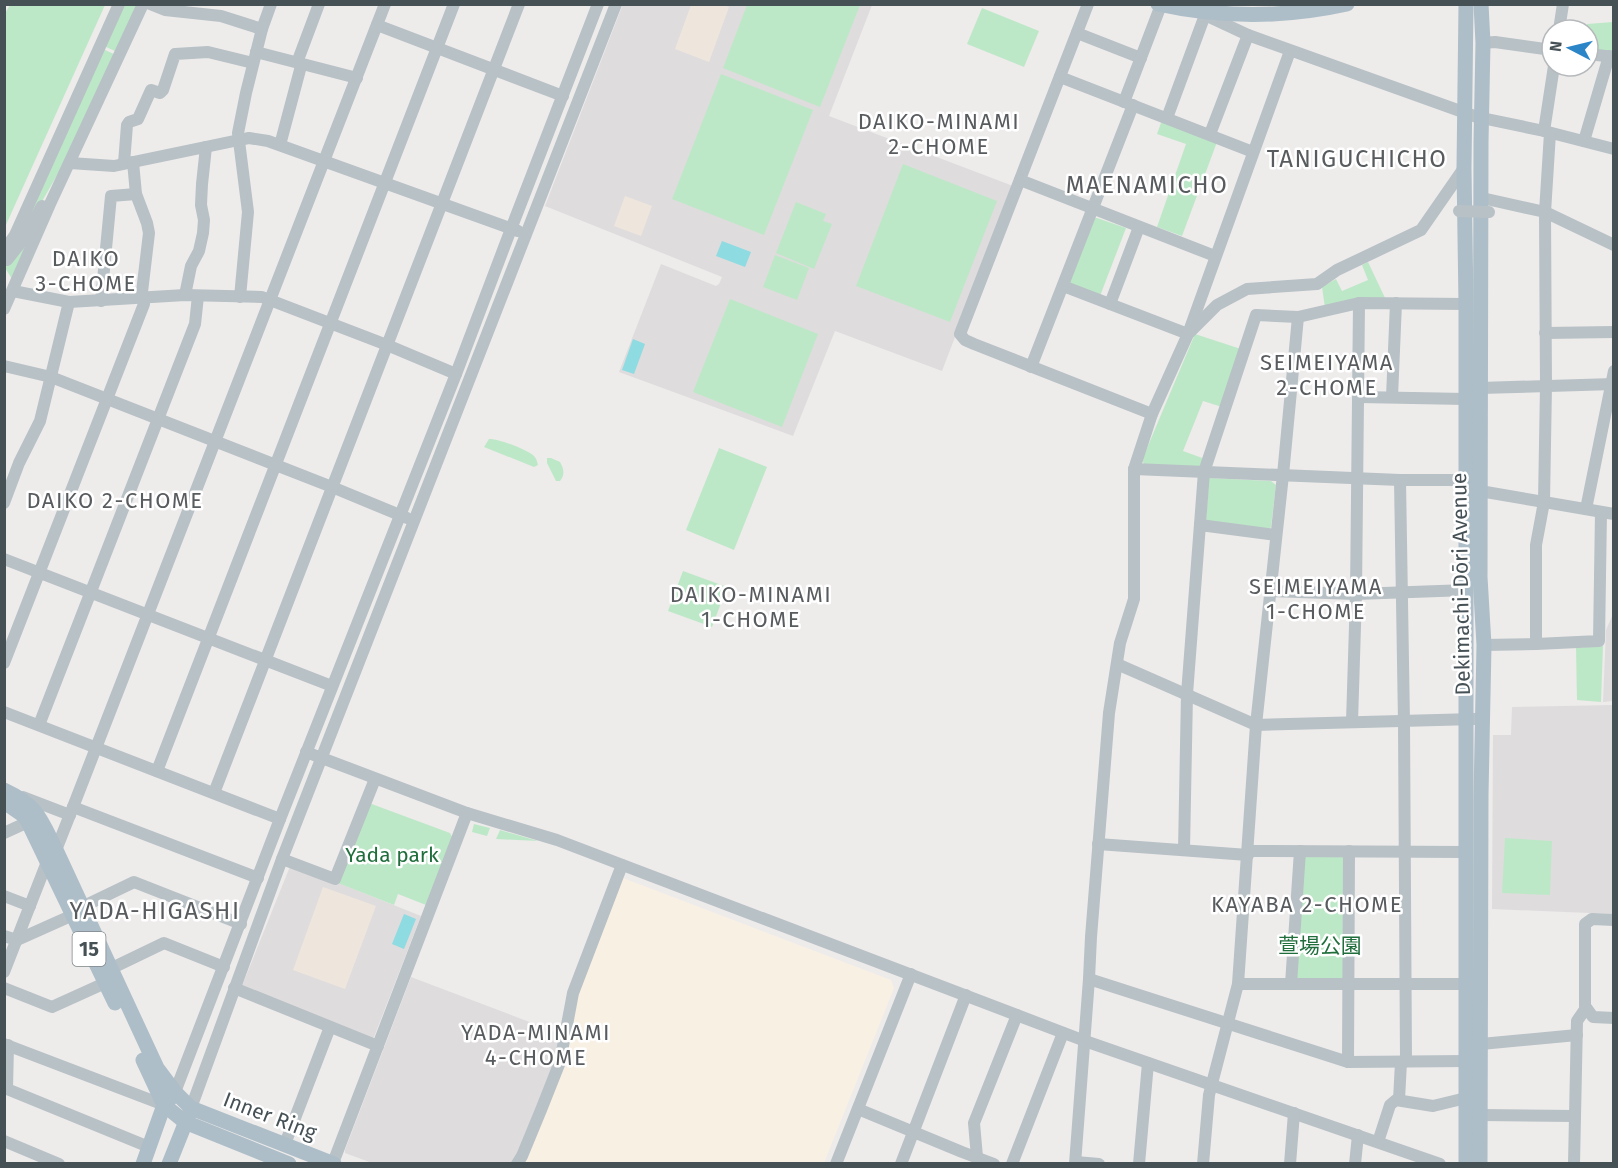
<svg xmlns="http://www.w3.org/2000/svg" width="1618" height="1168" font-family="'Fira Sans','Noto Sans JP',sans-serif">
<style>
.commercial{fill:#f9f0e4}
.education{fill:#dfdcdd}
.green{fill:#bde8c7}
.sand{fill:#eee6dd}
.water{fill:#8edbe1}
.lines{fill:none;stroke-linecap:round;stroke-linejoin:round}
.minor{stroke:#b8c1c6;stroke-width:12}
.major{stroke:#adbec8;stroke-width:15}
.minor-bridge{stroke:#b8c1c6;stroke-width:12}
.labels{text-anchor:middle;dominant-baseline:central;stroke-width:5;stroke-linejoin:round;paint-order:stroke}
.shield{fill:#fff;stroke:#7e8589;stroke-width:1.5}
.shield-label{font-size:20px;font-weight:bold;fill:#465156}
.street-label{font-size:21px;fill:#465156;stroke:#fff}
.park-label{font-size:21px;fill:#206e3c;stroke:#fff}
.neighbourhood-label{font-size:22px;letter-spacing:1.5px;fill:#595c5f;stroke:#fff}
.quarter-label{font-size:24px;letter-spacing:1.5px;fill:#595c5f;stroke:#fff}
</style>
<rect width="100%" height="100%" fill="#eeebeb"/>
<polygon class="commercial" points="623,878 891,980 894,988 824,1163 523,1164 575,1007 581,984"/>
<g class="education">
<polygon points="623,4 872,5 829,116 1013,186 942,371 835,331 793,436 619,372 661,264 716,286 719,284 722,277 545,206"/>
<polygon points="1613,614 1613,701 1603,702 1606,630"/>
<polygon points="1613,705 1613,914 1492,909 1493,735 1511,735 1512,707"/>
<polygon points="291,864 421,916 374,1037 371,1039 242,986"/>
<polygon points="411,977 561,1034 558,1054 518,1154 512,1163 372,1163 345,1153 345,1150"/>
</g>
<g class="green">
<polygon points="10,5 105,5 5,227 4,15"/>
<polygon points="123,5 140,5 117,52 104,46"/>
<polygon points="747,5 860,5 820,107 723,68"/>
<polygon points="982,8 1039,31 1024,67 967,44"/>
<polygon points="1613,22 1613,53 1588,50 1587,24"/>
<polygon points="103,49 116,55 60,170 41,203 24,224"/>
<polygon points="721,74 813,110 764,235 672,199"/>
<polygon points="1162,120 1217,142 1182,236 1157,227 1186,144 1157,134"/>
<polygon points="903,164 997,201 950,322 856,286"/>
<polygon points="49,198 14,282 5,268"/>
<polygon points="796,202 826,214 823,221 832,224 814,269 776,253"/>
<polygon points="1094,218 1097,218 1126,228 1100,296 1069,283"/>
<polygon points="775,255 809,268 797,300 763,287"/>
<polygon points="1368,262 1386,300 1325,308 1322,287 1336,279 1342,291 1368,280 1362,265"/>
<polygon points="730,299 818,334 782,427 693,392"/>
<polygon points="1195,334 1241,349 1222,407 1203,401 1183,451 1205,459 1200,469 1145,466 1142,460"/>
<path d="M489,439C497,438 528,450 534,456C537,459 537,462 538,465L534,467L484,447Z"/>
<polygon points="719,448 767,467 734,550 686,530"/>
<path d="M547,458H551L560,462C564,469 565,475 560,481H556L547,463Z"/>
<polygon points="1209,478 1271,481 1276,485 1271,527 1269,530 1206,522"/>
<polygon points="683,571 727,587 712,627 668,611"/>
<polygon points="1603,646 1601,702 1577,700 1576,648"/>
<polygon points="369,803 450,833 452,837 426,905 398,894 394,905 338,883"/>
<polygon points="474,824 490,828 487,836 472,832"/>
<polygon points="500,830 538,841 496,839"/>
<polygon points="1505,838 1552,841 1550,895 1502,893"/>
<polygon points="1306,855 1345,856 1344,978 1296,980 1303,859"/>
</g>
<g class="sand">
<polygon points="691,5 723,5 729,7 709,62 675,49"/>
<polygon points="625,196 652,206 641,236 614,226"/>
<polygon points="323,887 376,906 345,989 293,970"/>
</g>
<g class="water">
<polygon points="722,241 751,252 745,267 716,256"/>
<polygon points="633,339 645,344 634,374 622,370"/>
<polygon points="404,914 416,919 404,949 392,944"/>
</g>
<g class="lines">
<g class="minor">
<polyline points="150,4 165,10 221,16 262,29"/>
<polyline points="1088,4 960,334 965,340 974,344 1152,414"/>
<polyline points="1203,14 1248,35 1477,117 1544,131 1614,149"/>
<polyline points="377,25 563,96"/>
<polyline points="1559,30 1563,4"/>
<polyline points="1077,33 1141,58"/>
<polyline points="1483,43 1495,42 1552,50"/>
<polyline points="256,52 357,78"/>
<polyline points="1588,54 1614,57"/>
<polyline points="1060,77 1253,152"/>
<polyline points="1124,102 1161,5"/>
<polyline points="1167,118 1205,15"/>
<polyline points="1544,131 1554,66"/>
<polyline points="1210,134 1248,35"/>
<polyline points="1584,141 1609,56"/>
<polyline points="280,145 301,66 298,60 319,4"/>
<polyline points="70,163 114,166 239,140 249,138 268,141 518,231"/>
<polyline points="124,163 127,125 129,122 138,119 151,90 160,93 163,90 175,54 208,52 253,63"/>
<polyline points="1020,180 1215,256"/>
<polyline points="1482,198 1545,212 1614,245"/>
<polyline points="4,251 15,235 119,4"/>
<polyline points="7,260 22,241 42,206"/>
<polyline points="1063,286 1188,334 1217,305 1247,289 1317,284 1337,270 1421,230 1464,168"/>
<polyline points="13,291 69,302 185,295 262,297 387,345 456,374"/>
<polyline points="185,295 191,266 199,251 203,233 204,220 201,205 202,184 206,147"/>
<polyline points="240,297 248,212 238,133 246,93 262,29 271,4"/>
<polyline points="101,301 111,196 136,194"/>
<polyline points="1110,304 1139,227"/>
<polyline points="4,309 50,204 143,4"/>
<polyline points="1545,333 1614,332"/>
<polyline points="4,366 51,377 332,487 407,518"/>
<polyline points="1031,367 1133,105"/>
<polyline points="1480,388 1614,384"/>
<polyline points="1359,397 1466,399"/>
<polyline points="1392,397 1396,303"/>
<polyline points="1134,469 1400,480 1467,480 1480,491 1614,514"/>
<polyline points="1400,480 1404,722 1406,1061"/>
<polyline points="4,503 19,463 40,421 69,302"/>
<polyline points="1586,509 1614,371"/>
<polyline points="1200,525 1276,535"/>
<polyline points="4,559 332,686"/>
<polyline points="1270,591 1356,594 1467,590"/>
<polyline points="1536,644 1536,545 1544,502 1546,386 1545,212 1550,133"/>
<polyline points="1484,645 1536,644 1599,641 1601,512"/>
<polyline points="4,663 144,304 142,292 149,233 147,223 136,194 133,162"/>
<polyline points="1117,664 1256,725 1475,719"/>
<polyline points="4,712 280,819"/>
<polyline points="1352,722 1356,594 1359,303"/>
<polyline points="39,725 195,324 198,296"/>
<polyline points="306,752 467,813 557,840 1085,1041 1440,1164"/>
<polyline points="157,771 454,4"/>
<polyline points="214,793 519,4"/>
<polyline points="23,797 70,815"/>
<polyline points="73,807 258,878"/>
<polyline points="4,833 28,822"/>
<polyline points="1098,844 1248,855"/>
<polyline points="1184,850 1187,694 1204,472 1256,315 1298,317 1359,303 1466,304"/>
<polyline points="1248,851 1466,852"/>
<polyline points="282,859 335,879 375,779"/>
<polyline points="4,896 30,906"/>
<polyline points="82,907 134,882 241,924"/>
<polyline points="1614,920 1592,919 1585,924 1585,1006 1593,1017 1614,1018"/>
<polyline points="4,936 17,940 73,915"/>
<polyline points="110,969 164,943 224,967"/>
<polyline points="4,972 47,862 56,850 73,807 385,4"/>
<polyline points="1089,979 1348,1062 1467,1061"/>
<polyline points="1238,984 1467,984"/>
<polyline points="1291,984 1300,851"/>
<polyline points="4,988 52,1007 105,983"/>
<polyline points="234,988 378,1046"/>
<polyline points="4,1044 164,1105"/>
<polyline points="1481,1044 1577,1035"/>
<polyline points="8,1045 7,1089 149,1147"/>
<polyline points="1348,1062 1349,851"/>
<polyline points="175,1092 280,819 456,374 511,229 598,4"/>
<polyline points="1399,1100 1401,1062"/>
<polyline points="191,1108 282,859 616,4"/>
<polyline points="858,1109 962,1152 994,1164"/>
<polyline points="1480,1115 1575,1116"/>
<polyline points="4,1141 59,1164"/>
<polyline points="1378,1142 1390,1105 1396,1100 1433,1106 1466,1098"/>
<polyline points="285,1144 330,1027"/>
<polyline points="977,1157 974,1123 1017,1015"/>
<polyline points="1076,1162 1099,1164"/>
<polyline points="333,1163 467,813"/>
<polyline points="517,1164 522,1156 541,1110 560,1062 573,993 622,865"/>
<polyline points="836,1164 911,974"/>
<polyline points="901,1164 966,995"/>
<polyline points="1012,1164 1063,1033"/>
<polyline points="1075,1164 1089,979 1091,937 1109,713 1120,643 1134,599 1134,469 1152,414 1188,334 1290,51"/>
<polyline points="1139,1164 1148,1063"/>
<polyline points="1203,1164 1209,1095 1238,984 1256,725 1283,475 1298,317"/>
<polyline points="1290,1164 1294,1113"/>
<polyline points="1355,1164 1358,1135"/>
<polyline points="1574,1164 1577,1021 1586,1008"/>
</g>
<g class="major">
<path d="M1158,4C1221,18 1284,18 1347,4"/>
<path d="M4,790C38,806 40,818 56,850L157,1068L175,1092L191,1108L334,1164"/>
<polyline points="4,802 23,815 28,822 115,1003"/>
<polyline points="143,1060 164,1105 185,1122 289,1164"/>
<polyline points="143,1164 164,1105 170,1099"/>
<polyline points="169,1164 189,1114"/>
<polyline points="1466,1164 1466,304 1464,168 1466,4"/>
<polyline points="1480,1164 1481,795 1484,645 1480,577 1481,142 1483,43 1481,4"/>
</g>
<polyline class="minor-bridge" points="1459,211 1489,212"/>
</g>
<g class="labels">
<rect class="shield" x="72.5" y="932" width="33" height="34" rx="4.5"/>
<g class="shield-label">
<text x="89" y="949">15</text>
</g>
<g class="street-label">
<text transform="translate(1461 584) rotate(-91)">Dekimachi-Dōri Avenue</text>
<text transform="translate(270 1116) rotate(21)">Inner Ring</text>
</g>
<g class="park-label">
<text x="392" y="855">Yada park</text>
<text x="1320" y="946">萱場公園</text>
</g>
<g class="neighbourhood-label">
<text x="939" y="121">DAIKO-MINAMI<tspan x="939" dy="25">2-CHOME</tspan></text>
<text x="86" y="258">DAIKO<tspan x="86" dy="25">3-CHOME</tspan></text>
<text x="1327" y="362">SEIMEIYAMA<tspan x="1327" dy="25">2-CHOME</tspan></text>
<text x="115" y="500">DAIKO 2-CHOME</text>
<text x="1316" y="586">SEIMEIYAMA<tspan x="1316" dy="25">1-CHOME</tspan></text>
<text x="751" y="594">DAIKO-MINAMI<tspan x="751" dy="25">1-CHOME</tspan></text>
<text x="1307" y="904">KAYABA 2-CHOME</text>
<text x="536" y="1032">YADA-MINAMI<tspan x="536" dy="25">4-CHOME</tspan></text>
</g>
<g class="quarter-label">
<text x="1357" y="159">TANIGUCHICHO</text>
<text x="1147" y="185">MAENAMICHO</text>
<text x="155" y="911">YADA-HIGASHI</text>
</g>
</g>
<rect width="1618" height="1168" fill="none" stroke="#465156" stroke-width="12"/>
<g transform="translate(1570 48) rotate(277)"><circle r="28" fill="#ffffff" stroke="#b5b9bb" stroke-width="1.5"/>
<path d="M0-4.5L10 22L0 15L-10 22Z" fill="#2c85c7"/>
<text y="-9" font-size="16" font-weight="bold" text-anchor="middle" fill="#465156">N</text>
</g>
</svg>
